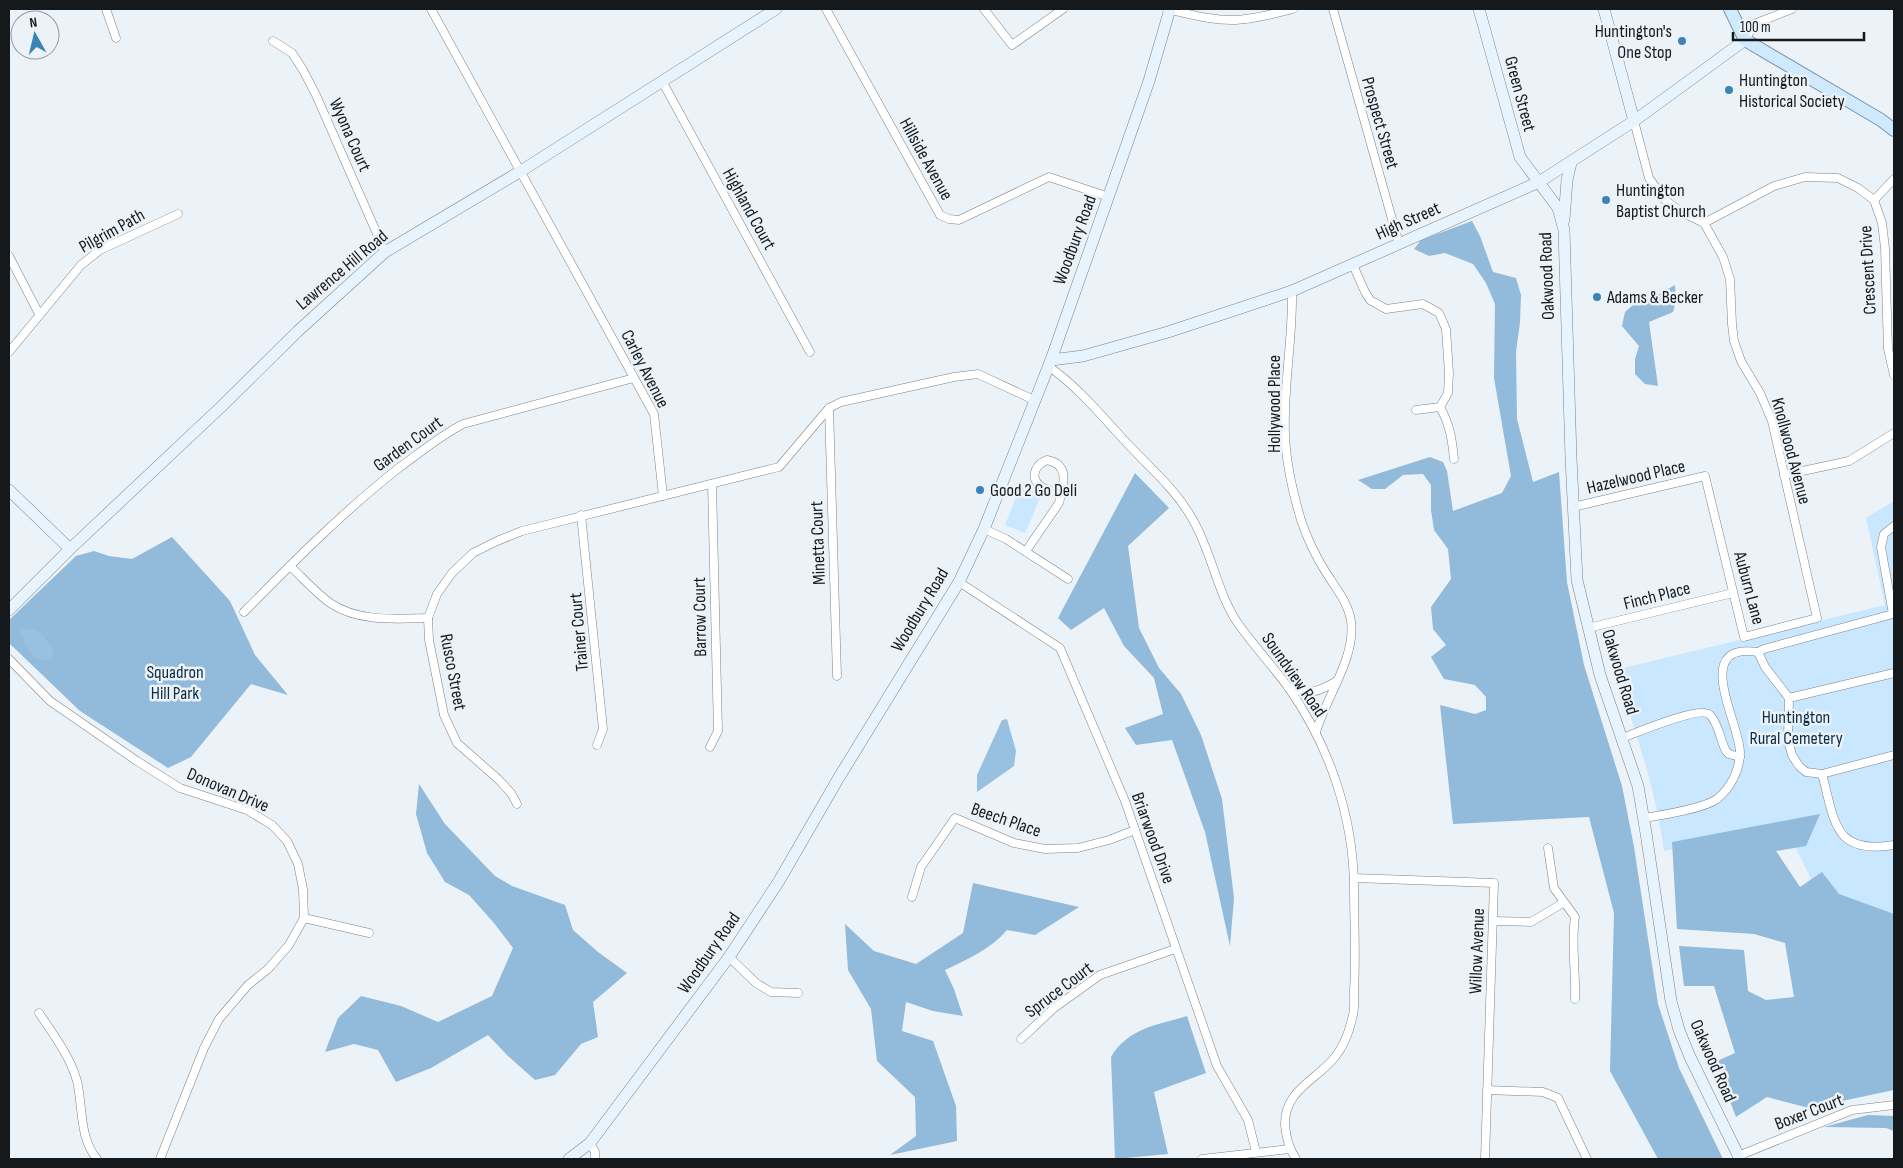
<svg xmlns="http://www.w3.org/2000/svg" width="1903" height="1168" font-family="'Sofia Sans Condensed',sans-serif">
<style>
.green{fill:#c9e7ff}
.forest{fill:#92bada}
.water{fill:#98c1e1}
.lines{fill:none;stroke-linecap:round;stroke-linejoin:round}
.street-casing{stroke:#7d8388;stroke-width:9}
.secondary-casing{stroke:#7d8388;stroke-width:12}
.primary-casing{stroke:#7996ad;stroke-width:14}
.street{stroke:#fff;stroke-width:8}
.secondary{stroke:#e7f4fe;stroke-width:11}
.primary{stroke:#cfe9fd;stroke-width:12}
.poi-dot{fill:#3b84b8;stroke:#ebf2f8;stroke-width:2}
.labels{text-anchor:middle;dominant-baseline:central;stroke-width:5;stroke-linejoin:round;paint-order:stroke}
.poi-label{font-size:18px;fill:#16191b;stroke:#ebf2f8;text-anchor:start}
.street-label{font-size:18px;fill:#16191b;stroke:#ebf2f8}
.park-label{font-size:18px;fill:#0b2c43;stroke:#ebf2f8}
</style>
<rect width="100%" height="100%" fill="#ebf2f8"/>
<g class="green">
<polygon points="1022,482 1043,491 1025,533 1005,525"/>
<path d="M1894,501V935L1820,897L1785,826L1664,851C1656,789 1635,730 1615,670L1885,605L1866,518Z"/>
</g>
<g class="forest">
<polygon points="1472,221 1480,236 1493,272 1516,278 1521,295 1520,322 1516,352 1517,419 1533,482 1559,472 1567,582 1584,665 1622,786 1634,847 1658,1004 1679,1068 1723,1159 1658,1159 1610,1071 1614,913 1589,817 1453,824 1440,705 1475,714 1486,710 1486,697 1475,685 1444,679 1431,657 1446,645 1433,629 1431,607 1451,579 1448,549 1434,530 1431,510 1431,485 1423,474 1403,475 1385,489 1372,489 1358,480 1430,457 1443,462 1447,471 1453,511 1502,493 1511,476 1494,378 1495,304 1486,283 1473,264 1445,253 1429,256 1414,249 1421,240"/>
<polygon points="1675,285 1676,301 1673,312 1649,322 1658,386 1645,384 1635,374 1635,359 1639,346 1622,326 1625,312 1639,300 1652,298"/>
<polygon points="1135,473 1169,508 1128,546 1139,628 1159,668 1181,694 1201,735 1222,799 1234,898 1230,946 1205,832 1172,740 1136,745 1125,728 1163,714 1154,678 1124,646 1104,608 1071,630 1058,618"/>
<polygon points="172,537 230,601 255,655 288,695 251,684 191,757 168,768 80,711 9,643 9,620 76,556 94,551 109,556 132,559"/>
<polygon points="419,784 445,824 495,876 512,886 565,905 573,930 598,952 627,973 593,1002 598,1037 581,1044 555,1075 535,1080 508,1056 488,1035 431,1068 396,1082 378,1050 354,1044 325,1052 338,1018 361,996 401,1006 438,1022 492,996 513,948 494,923 469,895 445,882 427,853 416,814"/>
<polygon points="1820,814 1806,846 1776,851 1800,887 1822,872 1839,894 1894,914 1894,1007 1893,1010 1894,1090 1809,1108 1767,1097 1736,1117 1715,1062 1735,1053 1714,986 1684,986 1679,946 1744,950 1748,991 1766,1000 1794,997 1785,943 1754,934 1677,929 1672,842"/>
<path d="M973,883L1079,907L1035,935L1007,930C991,949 968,959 945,970L954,989L963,1016L933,1011L906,1002L902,1031L933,1041L956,1106L957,1141L890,1155L916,1136L915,1097L877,1061L871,1009L848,970L845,924L874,951L916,964L963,933Z"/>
<path d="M1187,1016L1206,1073L1154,1092L1168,1154L1115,1159L1111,1057C1128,1028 1157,1025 1187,1016Z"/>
<polygon points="1868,1115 1894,1116 1894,1131 1886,1128 1824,1127"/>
</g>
<g class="water">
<path d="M19,628C40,630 40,631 53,648L52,657L45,661L33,657L25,644Z"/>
<polygon points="1007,719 1016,751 1014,766 977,792 977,775 1002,720"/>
</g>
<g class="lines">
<defs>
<g id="street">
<polyline points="106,9 116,38"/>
<polyline points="431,9 654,414 663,496"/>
<polyline points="826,9 940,215 949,219 959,220 1049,177 1109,197"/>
<polyline points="984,9 1012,45 1063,9"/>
<path d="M1167,9C1189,14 1213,21 1236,20C1255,19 1274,14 1293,9"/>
<polyline points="1333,9 1399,244"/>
<polyline points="1745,40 1754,24 1792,9"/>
<polyline points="273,41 292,53 303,70 316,95 385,252"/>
<polyline points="662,81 810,352"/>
<polyline points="1874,200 1894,179"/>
<polyline points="1704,223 1774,186 1805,177 1838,178 1858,188 1874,200 1882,223 1885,248 1888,349 1894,375"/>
<polyline points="9,256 39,314"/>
<polyline points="1353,265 1365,292 1370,300 1386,309 1423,304 1439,313 1446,329 1449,373 1448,393 1440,407"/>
<path d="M1292,291C1293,339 1283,387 1285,435C1286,463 1293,493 1301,520C1307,538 1315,555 1325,571C1335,587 1348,602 1351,621C1356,658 1326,697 1316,732"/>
<polyline points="9,352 81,265 100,250 178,214"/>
<path d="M1048,366C1077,386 1100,414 1124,440C1148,466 1176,489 1193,520C1211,551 1218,594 1237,622C1253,645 1272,665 1288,687C1329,745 1353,815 1354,886C1354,921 1356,957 1354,992C1354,1001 1355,1011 1352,1019C1349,1032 1343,1047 1335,1057C1317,1080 1284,1090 1285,1125C1286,1138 1289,1148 1296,1159"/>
<path d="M1440,407C1450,425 1452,439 1454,459"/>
<polyline points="829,408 837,676"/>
<polyline points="1416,410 1440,407"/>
<path d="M1047,460C1067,464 1065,479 1061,495C1054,491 1045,490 1039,485C1029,475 1037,464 1047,460Z"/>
<polyline points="1784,475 1849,461 1894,433"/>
<polyline points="1573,507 1705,476 1744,637 1817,618 1772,421 1760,393 1741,361 1734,341 1732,324 1730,279 1723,257 1704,223 1681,212 1665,200 1649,178 1634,121"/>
<polyline points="581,515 603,729 597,745"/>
<polyline points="1894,526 1884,534 1881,547 1893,614 1764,649 1758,652 1765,667 1789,698 1788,740 1792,755 1799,766 1806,772 1822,774 1894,755"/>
<polyline points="984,529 1006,539 1068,579"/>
<polyline points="1026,551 1059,503 1061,495"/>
<path d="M290,566C303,578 315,592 330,603C358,622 395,619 428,618"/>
<polyline points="959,582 1060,648 1125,801 1217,1066 1248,1120 1256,1152"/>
<path d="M244,612C294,561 344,511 400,467C421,452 440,436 463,424L634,378"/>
<polyline points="1588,628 1733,593"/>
<polyline points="9,659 50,701 137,761 180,788 247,810 272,825 287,841 298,864 303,889 304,918 289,945 268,969 248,985 219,1019 204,1048 160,1159"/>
<path d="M1288,687C1309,696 1318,692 1337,681"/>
<polyline points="1789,698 1894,673"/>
<path d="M1622,738C1636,733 1701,705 1710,715C1719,724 1720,740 1726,751L1729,754L1740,757"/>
<polyline points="710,747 718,731 712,484"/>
<path d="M1822,774C1835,821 1833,855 1894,845"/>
<polyline points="517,804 511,793 498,779 457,743 444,715 429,640 428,618 437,594 452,573 473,553 497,541 522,531 779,467 829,408 841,402 954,377 978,374 1034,400"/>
<path d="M1644,818C1662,815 1703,809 1717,799C1731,788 1740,769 1740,752C1739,721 1691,642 1758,652"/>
<path d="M1548,848L1554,888L1575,917C1571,944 1576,971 1575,999"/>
<polyline points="1354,878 1494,883 1485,1159"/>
<polyline points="912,897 921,867 955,818 1014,843 1045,849 1078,848 1109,840 1135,830"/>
<polyline points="304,918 369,933"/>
<polyline points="1493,921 1531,922 1563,903"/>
<polyline points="729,957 756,983 771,992 798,993"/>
<path d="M39,1013C53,1034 70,1056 77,1081C83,1106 79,1138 97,1159"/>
<polyline points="1021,1039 1054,1008 1100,975 1175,949"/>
<polyline points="1487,1090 1543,1092 1558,1098 1587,1159"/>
<polyline points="590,1143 595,1152 595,1159"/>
<polyline points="1738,1156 1852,1110 1894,1105"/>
<polyline points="1202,1159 1289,1149"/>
</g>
<g id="secondary">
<polyline points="1479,9 1520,157 1558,208 1564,230 1571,458 1577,580 1600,675 1638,786 1646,833 1671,1001 1679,1030 1690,1057 1740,1159"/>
<polyline points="1604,9 1634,121"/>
<polyline points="1564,220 1567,180 1571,163"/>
<polyline points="1051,360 1083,356 1168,332 1292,291 1539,182 1634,121 1745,40"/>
<polyline points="9,490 70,549"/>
<polyline points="9,610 70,549 222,406 298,331 385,252 521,171 776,9"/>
<polyline points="569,1159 590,1143 729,957 779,881 838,779 959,582 984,529 1051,360 1149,81 1170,9"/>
</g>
<polyline id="primary" points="1730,9 1745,40 1881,120 1894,130"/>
</defs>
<use href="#street" class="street-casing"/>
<use href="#secondary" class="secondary-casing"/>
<use href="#primary" class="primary-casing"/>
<use href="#street" class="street"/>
<use href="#secondary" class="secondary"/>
<use href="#primary" class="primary"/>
</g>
<g class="poi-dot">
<circle cx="1682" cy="41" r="5"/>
<circle cx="1729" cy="90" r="5"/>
<circle cx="1606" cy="200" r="5"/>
<circle cx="1597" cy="297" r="5"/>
<circle cx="980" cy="490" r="5"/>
</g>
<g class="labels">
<g class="poi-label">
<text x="1672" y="31" text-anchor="end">Huntington's<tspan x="1672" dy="21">One Stop</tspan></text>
<text x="1739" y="80">Huntington<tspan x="1739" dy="21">Historical Society</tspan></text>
<text x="1616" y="190">Huntington<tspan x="1616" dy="21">Baptist Church</tspan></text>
<text x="1607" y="297">Adams &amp; Becker</text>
<text x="990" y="490">Good 2 Go Deli</text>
</g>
<g class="street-label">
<text transform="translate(1520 94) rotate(75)">Green Street</text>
<text transform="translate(1380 123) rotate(74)">Prospect Street</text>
<text transform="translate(350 135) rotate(66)">Wyona Court</text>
<text transform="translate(926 159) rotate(61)">Hillside Avenue</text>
<text transform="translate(749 209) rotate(61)">Highland Court</text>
<text transform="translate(1408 221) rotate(-24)">High Street</text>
<text transform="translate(112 231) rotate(-29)">Pilgrim Path</text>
<text transform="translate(1075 240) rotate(-70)">Woodbury Road</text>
<text transform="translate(342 270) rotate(-40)">Lawrence Hill Road</text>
<text transform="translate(1868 270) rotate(-93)">Crescent Drive</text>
<text transform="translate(1547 276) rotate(-92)">Oakwood Road</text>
<text transform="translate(645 369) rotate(63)">Carley Avenue</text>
<text transform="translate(1274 404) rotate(-90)">Hollywood Place</text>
<text transform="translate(408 444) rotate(-36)">Garden Court</text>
<text transform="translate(1791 451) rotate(75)">Knollwood Avenue</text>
<text transform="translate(1636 477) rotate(-13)">Hazelwood Place</text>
<text transform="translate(818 543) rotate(-92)">Minetta Court</text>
<text transform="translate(1749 588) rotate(75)">Auburn Lane</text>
<text transform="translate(1657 596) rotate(-14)">Finch Place</text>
<text transform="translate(920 610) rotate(-59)">Woodbury Road</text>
<text transform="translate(700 617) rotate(-91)">Barrow Court</text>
<text transform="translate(579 632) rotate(-95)">Trainer Court</text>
<text transform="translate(453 672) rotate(79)">Rusco Street</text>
<text transform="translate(1620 672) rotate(73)">Oakwood Road</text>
<text transform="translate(1294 675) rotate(55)">Soundview Road</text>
<text transform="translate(228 790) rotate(23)">Donovan Drive</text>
<text transform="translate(1006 820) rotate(19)">Beech Place</text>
<text transform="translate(1153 838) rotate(70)">Briarwood Drive</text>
<text transform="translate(1477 951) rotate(-88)">Willow Avenue</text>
<text transform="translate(709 953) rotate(-55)">Woodbury Road</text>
<text transform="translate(1059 990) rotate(-37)">Spruce Court</text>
<text transform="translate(1713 1061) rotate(66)">Oakwood Road</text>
<text transform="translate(1809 1112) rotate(-21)">Boxer Court</text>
</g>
<g class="park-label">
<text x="175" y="672">Squadron<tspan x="175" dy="21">Hill Park</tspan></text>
<text x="1796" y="717">Huntington<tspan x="1796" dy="21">Rural Cemetery</tspan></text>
</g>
</g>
<rect width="1903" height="1168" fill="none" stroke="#16191b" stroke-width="20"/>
<g transform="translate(35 35) rotate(352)"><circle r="24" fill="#ebf2f8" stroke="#969ba0"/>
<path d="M0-4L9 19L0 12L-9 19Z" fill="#3b84b8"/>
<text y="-8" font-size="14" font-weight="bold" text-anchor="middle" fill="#16191b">N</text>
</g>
<path d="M1733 32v8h131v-8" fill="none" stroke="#16191b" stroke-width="2.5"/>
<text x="1740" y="32" font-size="15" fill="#16191b" stroke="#ebf2f8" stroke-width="4" paint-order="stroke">100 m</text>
</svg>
